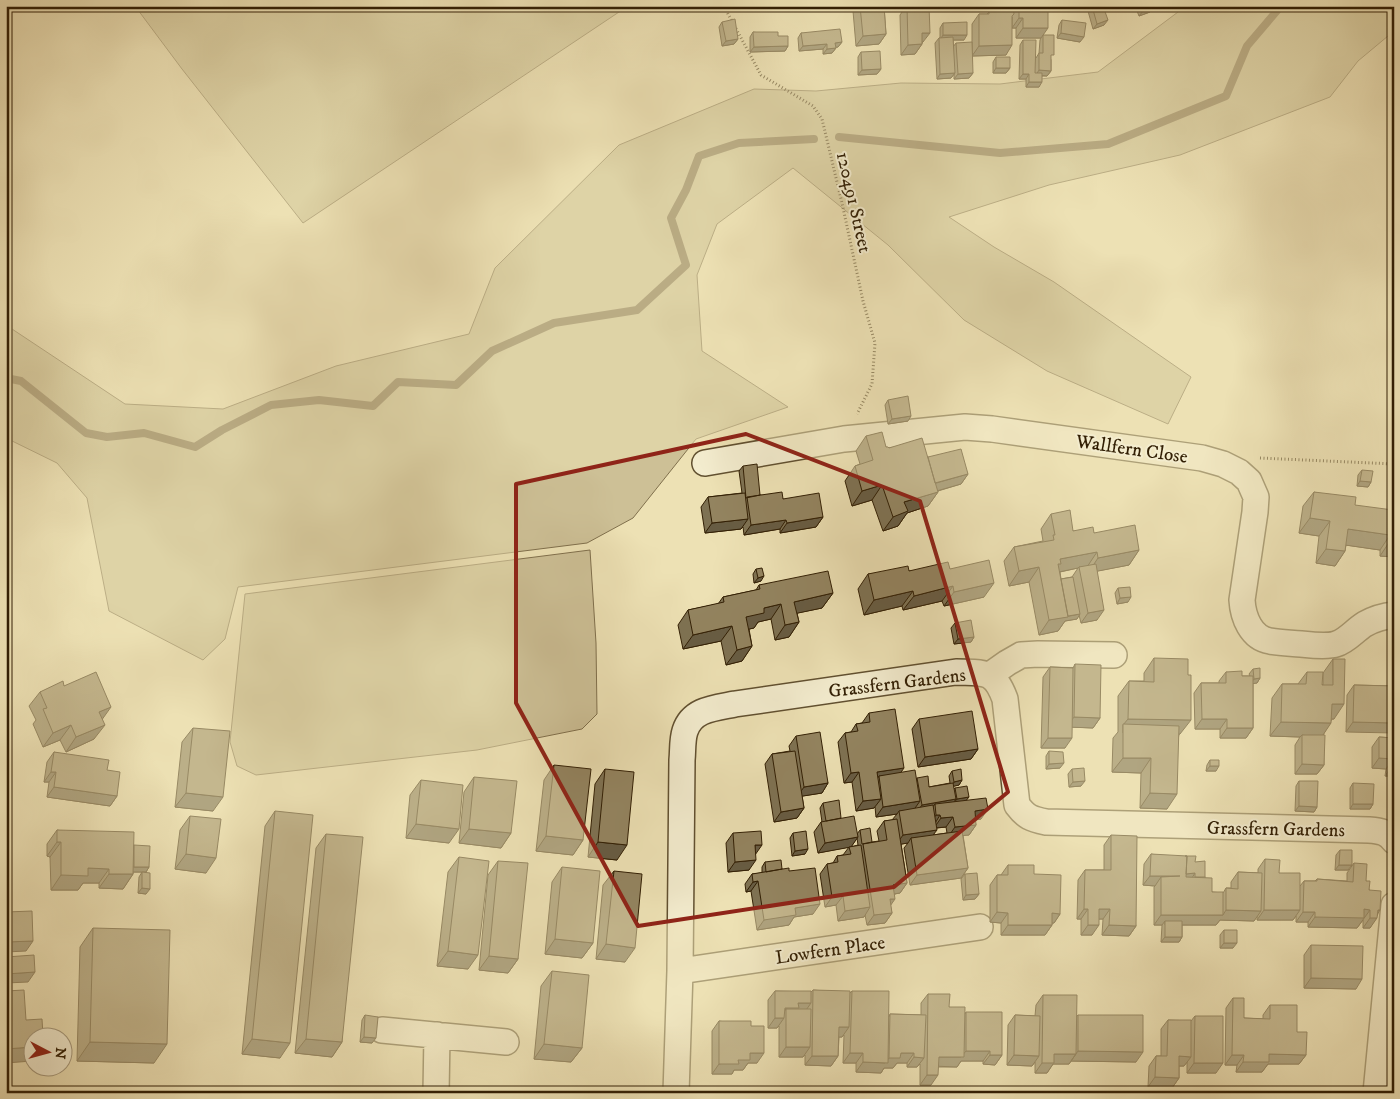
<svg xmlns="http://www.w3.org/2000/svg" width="1400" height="1099" font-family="'IM FELL DW Pica',serif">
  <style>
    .green { fill: #cdc096; stroke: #80704d }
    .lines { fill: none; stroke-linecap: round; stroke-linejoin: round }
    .stream { stroke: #7c6c4a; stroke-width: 8 }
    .minor-casing { stroke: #615030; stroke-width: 28 }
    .path { stroke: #321f04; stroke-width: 3; stroke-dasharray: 1 2.5; stroke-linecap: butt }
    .minor { stroke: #f3ecce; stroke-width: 25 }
    .wall { fill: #7e7253; stroke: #321f04; fill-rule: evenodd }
    .shaded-wall { fill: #675c43; stroke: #321f04 }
    .building { fill: #938460; stroke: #321f04 }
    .marked { fill: none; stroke: #8f2418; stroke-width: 4; stroke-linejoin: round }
    .labels { text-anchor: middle; stroke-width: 4; stroke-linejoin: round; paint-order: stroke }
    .street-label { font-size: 19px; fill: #321f04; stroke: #f3ecce }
  </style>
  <rect width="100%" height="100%" fill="#ede1b4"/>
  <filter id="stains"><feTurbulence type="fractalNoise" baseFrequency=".004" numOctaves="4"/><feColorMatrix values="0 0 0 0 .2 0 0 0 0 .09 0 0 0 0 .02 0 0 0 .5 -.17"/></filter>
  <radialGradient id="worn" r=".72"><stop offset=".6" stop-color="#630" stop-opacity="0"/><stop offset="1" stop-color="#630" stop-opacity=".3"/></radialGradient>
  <path class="green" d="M135,6H628L303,223L182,69Z
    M1184,6H1394V31L1358,61L1330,97L1180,155L1049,185L949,217L994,247L1054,282L1191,377L1168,424L1047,371L964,320L888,245L793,168L717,224L697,275L702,351L788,407L696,439L633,518L587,543L238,587L225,639L203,660L109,611L87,498L57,463L6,438V325L125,404L223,409L336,366L469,334L495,268L619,145L754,89L816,91L901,83L1000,84L1098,72L1178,12Z
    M590,550L596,643L597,714L582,729L477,750L256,775L237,766L230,742L245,594Z"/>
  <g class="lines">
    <path class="stream" d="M839,137L1000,153L1108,144L1226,96L1247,46L1281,6
      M6,378L21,381L86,433L107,437L144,433L195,447L222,430L271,405L319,400L373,406L398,382L456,385L492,351L554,323L637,310L686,265L671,218L686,190L699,156L739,143L814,139"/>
    <g class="minor-casing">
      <path id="minor" d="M705,463L844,439L965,427L992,429L1202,458L1223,464L1239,472L1249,481L1256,497L1255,512L1242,600C1243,617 1251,638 1270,641C1280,643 1291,643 1301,644C1311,645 1327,647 1336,644C1347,641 1355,630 1365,624C1374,619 1383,616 1394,615
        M990,675L1007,663L1021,655L1038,654L1114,655
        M680,971L980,927
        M382,1030L506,1042
        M436,1093L437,1035
        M676,1093L680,971L682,760C683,751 682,740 685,731C692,709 715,708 735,704L956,672C984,673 994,669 1005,699L1017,805C1026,817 1031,819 1046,822L1369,830C1381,831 1387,832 1394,841
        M1376,1093L1394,905"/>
    </g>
    <path class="path" d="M720,6L727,12L761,75L813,106L822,119L842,203L863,301L875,343L872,384L857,414
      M1260,458L1394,464"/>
    <use href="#minor" class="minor"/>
  </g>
  <path class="wall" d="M856,6H884L886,34L879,44L856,46L853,11Z
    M906,6H929L923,42L922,43V44L915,54L901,55L900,15Z
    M990,6H1013V11L1017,6H1048L1043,35L1051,60V71L1047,76H1042L1039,87H1026V79H1019L1020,45L1023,40L1036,58L1039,53L1040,40L1041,38H1016V28H1012V17L1006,55L972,56V24L979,14H987L990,11Z
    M1091,6H1103L1104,25L1093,29L1088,11Z
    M1135,6H1153V7L1150,12L1139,16Z
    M1062,20L1080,42L1057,38L1059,25Z
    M722,22L738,39L734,44L722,46L719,27Z
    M943,23L964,40H953V47L956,43L973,73L969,78L954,79V74L951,78L937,79L935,43L939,38H940V28Z
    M753,32L778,36L788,46L785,51L750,52V37Z
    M801,33L842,42L838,47H835L836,48L832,53L823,54V49L799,51L798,38Z
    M861,52L881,69L877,74L858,75V57Z
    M996,57L1010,68L1006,73H993V62Z
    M888,400L908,421L888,424L885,405Z
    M866,436L886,447L928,457L968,474L961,484L938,491V492L928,506L907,513L898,526L883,531L872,500L852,506L845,481L855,466L860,464L856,451Z
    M743,466L760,495L783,499L823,517L816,527L780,533V529L744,535L743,527L741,529L705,533L701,507L708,497L742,493L739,471Z
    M1362,470L1371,482L1368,487L1357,486L1358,475Z
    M1314,492L1392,518L1394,557L1380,556V550L1346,545L1345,551L1335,566L1316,563L1319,536L1299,533L1303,506Z
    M1051,514L1073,531L1094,533L1139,550L1129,565L1097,571V620L1081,623L1079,615L1077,619L1065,621L1058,631L1039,635L1029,582L1009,586L1004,561L1014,547L1043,541L1041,529ZM1078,568L1072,577L1061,579L1060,572Z
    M756,569L761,581L754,583L753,574Z
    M950,569L984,597L944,606L942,601L903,610L902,606L864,615L858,589L868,574L909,571Z
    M759,585L833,593L822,608L797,613L799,622L789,637L775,640L771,619L758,622L754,628L749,629L752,646L742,661L726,665L721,641L683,649L678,625L688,610L718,604L723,597L756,590Z
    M1118,588L1128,602L1117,604L1115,593Z
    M1394,588V603H1392Z
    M955,623L974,637L971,642L954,644L951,628Z
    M1154,658L1180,734H1179L1167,809L1140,808L1141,773L1112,772L1113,738L1118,732V696L1129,681H1144V673Z
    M1333,659L1334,719H1332L1323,735L1324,765L1317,774H1295V745L1300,737L1270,736L1272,698L1282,684H1298L1307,672L1323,685V673Z
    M1075,664L1100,718L1093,728L1072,727L1065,748H1041L1043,677L1050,667L1073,668Z
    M1253,669L1260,678L1257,683H1253V728L1246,738H1220V729H1195L1194,693L1201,683H1219V681L1226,672L1242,676H1250L1249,674Z
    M1354,685L1394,686L1346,732L1347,695Z
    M64,686L102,719L94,739L66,752L60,740L43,747L33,724L36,720L29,706L40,692Z
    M869,713L900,773L916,779L917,778L929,787L950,783L949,776L952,771L962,780L959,785L953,786L954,789L955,788L969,797L966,800L981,819L975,820L976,825L969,835H963L968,868L961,878L910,885L904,848L908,843L901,844L907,883L900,893L895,894L890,905L892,913L885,923L867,925L865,915L864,917L838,921L836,905L825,907L820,874L827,864L833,863L837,856L843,855L849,847L818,853L814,832L821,822H822L820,808L823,803L857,834L860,830L872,842L879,841L877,831L884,821L892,820L897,814L876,817L875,807L874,808L856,811L852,782L844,783L838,742L845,733L851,732L856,724L862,723ZM946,827L947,833L933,835L937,828ZM857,838L858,845L851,847Z
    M919,719L978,749L971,759L918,767L912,729Z
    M193,728L213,811L175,807L182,742Z
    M796,736L828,783L822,793L802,796L804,808L797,818L774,822L765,764L772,754L790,751L789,746Z
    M1379,737L1394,738V776H1385L1386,769L1372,768V747Z
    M1049,751L1060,768L1046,769V756Z
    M54,752L107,770L117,796L110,806L47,797L49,782H44L47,762Z
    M1210,760L1216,771H1206L1207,765Z
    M554,765L583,840L573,855L536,851L544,780Z
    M605,769L617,860L588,857L595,784Z
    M1072,769L1081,786L1069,787L1068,774Z
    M474,777L511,833L501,848L459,843L464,792Z
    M421,780L449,843L406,838L410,795Z
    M1299,781L1317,807L1314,812L1295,811L1296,786Z
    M1353,783L1373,804L1370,809H1350V788Z
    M275,811L280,1058L242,1054L265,826Z
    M190,816L206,873L175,869L180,830Z
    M57,830L134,845L149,867L146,872H133V874L123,889L99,888V883H83L78,890H51L50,857L47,856V844Z
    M733,833L755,854L749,870L728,872L726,843Z
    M793,833L805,854L792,856L790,838Z
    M326,834L342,1042L332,1057L295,1053L316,848Z
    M1111,835L1136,926L1129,936L1102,935L1103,919H1099L1092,935H1081V919H1077L1078,880L1085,870H1104V845Z
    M1340,850L1348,870H1335L1336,855Z
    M1151,854L1195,862L1205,877L1212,892L1223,893L1226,888H1231V882L1238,872L1258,873V869L1265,859L1279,873L1300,886L1304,881H1315L1317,879L1347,881V873L1354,863L1366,881L1378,914L1370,928H1363V920L1357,928L1308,927V922H1296V916L1293,920H1257V916L1254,921L1220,920L1216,925H1182V937L1179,942H1161L1162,925H1154V887L1155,886L1143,885L1144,864Z
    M459,857L468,969L437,966L448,872Z
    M498,861L518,959L508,973L479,970L488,875Z
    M765,862L782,869L789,871L813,914L794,917L789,925L757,930L751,891L746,892L745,884L752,874L762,873V867Z
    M1008,865L1034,874L1060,914L1054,923H1052V925L1045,935H1001V923L990,922V885L997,875H1001Z
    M562,867L593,943L582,958L545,954L552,882Z
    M614,871L625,962L596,959L603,885Z
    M142,872L146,894L138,893L139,877Z
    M965,874L979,894L975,899L963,900L961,879Z
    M93,928L154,1063L77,1061L80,947Z
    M1224,930L1233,948H1220V935Z
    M1311,945L1356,989L1304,988V955Z
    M552,971L582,1048L571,1062L534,1059L541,986Z
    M813,990L850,993L852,991L889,1017L890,1014L921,1015V1003L928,994L949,1007L965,1014L966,1012L1002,1055L995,1065L983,1064V1061H961L957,1067H938L931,1085H920V1064L917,1067H907V1063H897L893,1068H884L881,1073L856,1072V1063H843L844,1035L842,1037H839L838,1056L831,1066L805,1065V1055L803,1057H779V1026L777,1028H768V1000L775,991L811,992Z
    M1043,995L1076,1017L1078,1015L1136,1062L1071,1061L1069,1064H1053L1047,1073H1035V1062L1032,1066L1007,1065L1008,1025L1015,1015L1035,1016L1036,1005Z
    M1233,998L1244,1018L1263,1019V1015L1270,1005L1297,1032L1306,1055L1299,1064H1268L1262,1072H1236L1237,1065H1225L1226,1008Z
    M365,1015L372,1043L360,1042L362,1020Z
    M1195,1016L1216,1073H1187V1062L1184,1066H1179V1078L1172,1088L1148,1087L1149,1066L1156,1056H1161V1029L1168,1020L1191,1021Z
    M719,1021L751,1026L757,1063H748L743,1070H734L732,1074H712V1031Z
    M1394,1051V1082L1391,1083L1393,1052Z"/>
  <path class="shaded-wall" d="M1153,7L1150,12L1139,16L1143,11Z
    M1019,18H1023L1016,28H1012Z
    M1108,20L1104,25L1093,29L1097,24Z
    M1023,28H1048L1041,38H1016Z
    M922,33H930L923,42L915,43Z
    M1061,33L1084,37L1080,42L1057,38Z
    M886,34L879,44L856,46L863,36Z
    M943,35H967L964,40H940Z
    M738,39L734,44L722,46L726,41Z
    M842,42L838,47L831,48L835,43Z
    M827,44L823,49L799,51L803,46Z
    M922,44L915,54L901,55L908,45Z
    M1012,45L1006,55L972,56L979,46Z
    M788,46L785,51L750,52L754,47Z
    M836,48L832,53L823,54L827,49Z
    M996,68H1010L1006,73H993Z
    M881,69L877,74L858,75L862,70Z
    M1039,70L1051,71L1047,76L1036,75Z
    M955,73L951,78L937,79L940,74Z
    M973,73L969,78L954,79L958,74Z
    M1023,74H1029L1026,79H1019Z
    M1029,82H1042L1039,87H1026Z
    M911,416L908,421L888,424L892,419Z
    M968,474L961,484L926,494L933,484Z
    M1360,481L1371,482L1368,487L1357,486Z
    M882,485L872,500L852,506L862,491Z
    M938,492L928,506L907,513L898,526L883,531L904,502Z
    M823,517L816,527L780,533L787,523Z
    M1310,518L1330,521L1319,536L1299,533Z
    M748,519L741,529L705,533L712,523Z
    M786,520L780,529L744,535L751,525Z
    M1348,529L1390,535L1380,550L1338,544Z
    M1390,541H1394V557L1380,556Z
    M1326,549L1345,551L1335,566L1316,563Z
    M1139,550L1129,565L1088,573L1098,558Z
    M1097,552L1087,567H1079L1078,568L1054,573L1060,559Z
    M1039,567L1029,582L1009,586L1019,571Z
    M764,576L761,581L754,583L758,578Z
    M994,583L984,597L944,606L954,592Z
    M953,586L942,601L903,610L914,596Z
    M913,591L902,606L864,615L874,600Z
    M833,593L822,608L784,616L794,602Z
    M1131,597L1128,602L1117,604L1120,598Z
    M781,604L771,619L758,622L754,628L736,632L746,617L764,608Z
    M1104,610L1097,620L1081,623L1088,613Z
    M1080,614L1077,619L1065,621L1058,631L1039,635L1049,620Z
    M799,622L789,637L775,640L785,625Z
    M732,626L721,641L683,649L693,635Z
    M974,637L971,642L954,644L958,639Z
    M752,646L742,661L726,665L737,650Z
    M1260,678L1257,683L1250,684L1254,679Z
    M1332,704H1344L1334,719H1322Z
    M111,707L101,721L99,712Z
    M1074,717L1100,718L1093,728L1067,727Z
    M1128,719L1191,720L1180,734L1123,733V725Z
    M1202,719H1227L1220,729H1195Z
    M1281,722L1331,723L1321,738L1302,735L1300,737L1270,736Z
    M1353,722L1394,723V733L1346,732Z
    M71,725L60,740L43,747L53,733Z
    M105,725L94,739L66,752L76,737Z
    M1227,728H1253L1246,738H1220Z
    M1048,738H1072L1065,748H1041Z
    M978,749L971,759L918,767L925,757Z
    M1123,758H1151L1141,773L1112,772Z
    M1379,758L1393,759L1386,769L1372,768Z
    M1064,763L1060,768L1046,769L1049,764Z
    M1302,764L1324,765L1317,774H1295Z
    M1210,766H1219L1216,771H1206Z
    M1392,766H1394V776H1385Z
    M904,768L897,778L879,776L876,781L877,772Z
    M51,772H56L49,782H44Z
    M859,772L852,782L844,783L851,773Z
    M962,780L959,785L951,787L954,782Z
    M1085,781L1081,786L1069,787L1073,782Z
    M828,783L822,793L797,797L804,787Z
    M54,787L117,796L110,806L47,797Z
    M186,793L223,797L213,811L175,807Z
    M1150,793L1177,794L1167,809L1140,808Z
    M969,797L965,802L953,804L957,799Z
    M881,799L874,808L856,811L863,801Z
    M956,799L949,809L935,804L929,812L915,814L922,805Z
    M920,801L913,811H899L897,814L876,817L883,807Z
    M1353,804H1373L1370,809H1350Z
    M1299,806L1317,807L1314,812L1295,811Z
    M804,808L797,818L774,822L781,812Z
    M988,809L981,819L968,821L975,811Z
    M936,815H940L934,825H929Z
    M953,817L946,827L934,828L941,818Z
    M416,824L459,829L449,843L406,838Z
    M976,825L969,835L948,837L955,827Z
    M469,829L511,833L501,848L459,843Z
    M937,830L930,839L911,838L908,843L896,845L903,835Z
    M546,836L583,840L573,855L536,851Z
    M858,837L851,847L818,853L825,843Z
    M57,842H61L50,857L47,856Z
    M598,842L627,845L617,860L588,857Z
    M755,845H762L755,855Z
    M808,849L805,854L792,856L795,851Z
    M186,854L216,858L206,873L175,869Z
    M756,860L749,870L728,872L735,862Z
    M1339,865H1352L1348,870H1335Z
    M128,867H149L146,872H125Z
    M88,868L109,869L99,883H83L78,890H51L61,875Z
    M968,868L961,878L910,885L917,875Z
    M1195,873L1192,878L1182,879L1185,874Z
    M109,874H133L123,889L99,888Z
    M1150,876H1180L1161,877L1155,886L1143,885Z
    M758,881L751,891L746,892L753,882Z
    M907,883L900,893L886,895L893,885Z
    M142,888L150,889L146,894L138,893Z
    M979,894L975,899L963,900L966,895Z
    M843,896L836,905L825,907L832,897Z
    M890,899H895L888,909Z
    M820,904L813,914L794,917L789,925L757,930L764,920L795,908Z
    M870,907L864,917L838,921L845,911Z
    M1084,909H1088L1081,919H1077Z
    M1099,909H1110L1103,919H1092Z
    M1364,909L1370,910L1357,928L1308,927L1315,917Z
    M1226,910L1261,911L1254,921L1220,920L1216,925H1165V921L1162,925H1154L1161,915H1223Z
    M1264,910H1300L1293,920H1257Z
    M1378,910H1380L1375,918H1377L1370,928H1363L1370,918Z
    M997,912L1008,913L1001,923L990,922Z
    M1303,912H1315L1308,922H1296Z
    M892,913L885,923L867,925L874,915Z
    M1052,913L1060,914L1054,923H1045Z
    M1008,925H1052L1045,935H1001Z
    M1088,925H1099L1092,935H1081Z
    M1109,925L1136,926L1129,936L1102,935Z
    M1165,937H1182L1179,942H1161Z
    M555,939L593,943L582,958L545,954Z
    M33,941L26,951L6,952V942Z
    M1224,943H1237L1233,948H1220Z
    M606,944L635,948L625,962L596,959Z
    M448,951L478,955L468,969L437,966Z
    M489,956L518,959L508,973L479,970Z
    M35,972L28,982L6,983V974Z
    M1311,978L1362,979L1356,989L1304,988Z
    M798,1003H811L804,1013L786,1009L780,1017L785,1008Z
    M775,1018H784L777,1028H768Z
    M839,1027H849L842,1037H832Z
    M364,1037L376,1038L372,1043L360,1042Z
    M252,1039L290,1043L280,1058L242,1054Z
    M306,1039L342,1042L332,1057L295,1053Z
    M90,1042L167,1044L154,1063L77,1061Z
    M544,1044L582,1048L571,1062L534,1059Z
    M32,1047V1061L6,1063V1049Z
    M786,1047H810L803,1057H779Z
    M966,1051H990L983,1061H961L957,1067L932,1066L939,1057H961Z
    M1078,1051L1143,1052L1136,1062L1071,1061Z
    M750,1053H764L757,1063H748L743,1070H734L732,1074H712L719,1064L738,1060Z
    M850,1053H863L856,1063H843Z
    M901,1053H914L907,1063H897L893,1068H884L881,1073L856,1072L863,1062L885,1063L889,1058Z
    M1054,1054H1076L1069,1064H1053L1047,1073H1035L1042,1063Z
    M1269,1054L1306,1055L1299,1064H1268L1262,1072H1236L1243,1062Z
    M990,1055H1002L995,1065L983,1064Z
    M1014,1055L1039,1056L1032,1066L1007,1065Z
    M1232,1055H1244L1237,1065H1225Z
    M812,1056H838L831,1066L805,1065Z
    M1179,1056L1191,1057L1184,1066H1173Z
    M914,1057L924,1058L917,1067H907Z
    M1194,1063H1223L1216,1073H1187Z
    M927,1075H938L931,1085H920Z
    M1155,1077L1179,1078L1172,1088L1148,1087Z"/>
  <path class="building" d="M860,6H884L886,34L863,36Z
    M907,6H929L930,33H922V44L908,45Z
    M997,6H1013L1014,14L1012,16V45L979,46V14H989V11H997Z
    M1019,6H1048V28H1023V18H1019Z
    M1092,6H1103L1108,20L1097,24Z
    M1141,6H1153V7L1143,11Z
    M735,19L738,39L726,41L722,22Z
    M1062,20L1086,23L1084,37L1061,33Z
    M967,22V35H943V23Z
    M840,29L842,42L835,43L836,48L827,49V44L803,46L801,33Z
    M753,32H778V36H788V46L754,47Z
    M1043,35H1054V55H1051V71L1039,70V53H1043Z
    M953,37L955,73L940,74L939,38Z
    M1023,40H1036L1035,73H1042V82H1029V74H1023Z
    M972,42L973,73L958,74L956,43Z
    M880,51L881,69L862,70L861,52Z
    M996,57H1010V68H996Z
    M908,396L911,416L892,419L888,400Z
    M882,432L886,447H888L889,448L922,438L938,492L904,502L908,511L893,517L882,485L862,491L855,466L873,460L866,436Z
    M961,449L968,474L935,483L928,457Z
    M757,464L760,495L746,498L743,466Z
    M1362,470L1373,471L1371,482L1360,481Z
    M782,492L783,499L819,493L823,517L787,523L786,520L751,525L747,497Z
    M1314,492L1356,497L1355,505L1393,510L1392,518H1394V541H1390V535L1348,529L1345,551L1326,549L1330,521L1310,518Z
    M745,493L748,519L712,523L708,497Z
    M1070,510L1073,531L1093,527L1094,533L1135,525L1139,550L1098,558L1097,552L1060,559L1061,564H1058L1068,617L1049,620L1039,567L1019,571L1014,547L1054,540L1053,535H1055L1051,514Z
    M989,560L994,583L954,592L953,586L914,596L913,591L874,600L868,574L908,566L909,571L948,562L950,569Z
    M1096,564L1104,610L1088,613L1079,567Z
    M762,568L764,576L758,578L756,569Z
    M828,571L833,593L794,602L799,622L785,625L781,604L764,608V613L746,617L752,646L737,650L732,626L693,635L688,610L724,602L723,597L760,589L759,585Z
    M1073,577L1080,614L1068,616L1061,579Z
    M1130,587L1131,597L1120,598L1118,588Z
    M971,620L974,637L958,639L955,623Z
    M1154,658L1188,659V675H1191V720L1128,719L1129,681L1154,682Z
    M1333,659H1345L1344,704H1332L1331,723L1281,722L1282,684H1306L1307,672H1323L1322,685H1333Z
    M1075,664L1101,665L1100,718L1074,717Z
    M1050,667L1073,668L1072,738H1048Z
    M1260,668V678L1254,679L1253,669Z
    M1242,671V676H1253V728H1227V719H1202L1201,683H1226V672Z
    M96,672L111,707L99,712L105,725L76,737L71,725L53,733L43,709L47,708L40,692L63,681L64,686Z
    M1354,685L1394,686V723L1353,722Z
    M895,709L904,768L877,772L881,799L863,801L859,772L851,773L845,733L858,731L856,724L870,722L869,713Z
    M972,711L978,749L925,757L919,719Z
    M1123,724L1179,726L1177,794L1150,793L1151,758H1123Z
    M193,728L230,731L223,797L186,793Z
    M820,732L828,783L804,787L796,736Z
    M1302,735H1325L1324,765L1302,764Z
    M1379,737L1394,738V766H1392L1393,759L1379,758Z
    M795,751L804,808L781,812L772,754Z
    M1049,751L1063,752L1064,763L1049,764Z
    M54,752L109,760L107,770L120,772L117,796L54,787L56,772H51Z
    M1210,760H1219V766H1210Z
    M554,765L591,769L583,840L546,836Z
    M1084,768L1085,781L1073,782L1072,769Z
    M605,769L634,772L627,845L598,842Z
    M961,769L962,780L954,782L952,771Z
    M915,770L920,801L883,807L879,776Z
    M928,776L929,787L953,783L956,799L922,805L917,778Z
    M474,777L517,781L511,833L469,829Z
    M421,780L463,785L459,829L416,824Z
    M1299,781H1318L1317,807L1299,806Z
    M1353,783L1374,784L1373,804H1353Z
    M967,786L969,797L957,799L955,788Z
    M986,798L988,809L975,811L976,825L955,827L953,817L941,818L940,815H936L935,804Z
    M839,800L841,818L826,821L823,803Z
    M933,805L937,830L903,835L899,811Z
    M275,811L313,815L290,1043L252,1039Z
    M190,816L221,819L216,858L186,854Z
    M854,816L858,837L825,843L821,822Z
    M897,819L907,883L893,885L895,899H890L892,913L874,915L863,844L887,840L884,821Z
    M870,828L872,842L862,844L860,830Z
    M57,830L134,832L133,874H109V869L88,868V876L61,875V842H57Z
    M761,831L762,845H755L756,860L735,862L733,833Z
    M806,831L808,849L795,851L793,833Z
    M962,831L968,868L917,875L911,838Z
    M326,834L363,837L342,1042L306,1039Z
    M1111,835L1137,836L1136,926L1109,925L1110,909H1099V925H1088V909H1084L1085,870H1111Z
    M134,845L150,846L149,867H134Z
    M861,845L870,907L845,911L843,896L832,897L827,864L838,862L837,856L851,854L849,847Z
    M1340,850H1352V865H1339Z
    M1151,854L1187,856L1186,877L1212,878V892H1223V915H1161V877L1180,876H1150Z
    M1185,856H1196L1195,862L1205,861V877H1195V873L1186,874L1187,856Z
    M459,857L489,861L478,955L448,951Z
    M1265,859L1280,860L1279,873H1300V910H1264Z
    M781,860L782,869L766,872L765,862Z
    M498,861L528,863L518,959L489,956Z
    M1354,863L1367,864L1366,881H1370L1369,890L1381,891L1380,910H1378L1377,918H1370V910L1364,909V918L1315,917V912H1303L1304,881H1317V879L1353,882Z
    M1008,865H1034V874L1061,875L1060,914L1052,913V925H1008V913L997,912V875H1008Z
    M562,867L600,871L593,943L555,939Z
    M789,868V871L815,868L820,904L795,908L796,915L764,920L758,881L753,882L752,874Z
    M614,871L642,874L635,948L606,944Z
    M142,872L150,873V889L142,888Z
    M1238,872L1262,873L1261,911L1226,910V888L1238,889Z
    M977,873L979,894L966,895L965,874Z
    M32,911L33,941L6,942V912Z
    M1165,921H1182V937H1165Z
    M93,928L170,930L167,1044L90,1042Z
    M1224,930H1237V943H1224Z
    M1311,945L1363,946L1362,979L1311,978Z
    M34,955L35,972L6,974V957Z
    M552,971L589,975L582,1048L544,1044Z
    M24,990L26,1020L42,1019L43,1036H32V1047L6,1049V991Z
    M813,990L850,991L849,1027H839L838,1056H812Z
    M775,991H811V1003H798L799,1008H785L784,1018H775Z
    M852,991H889L888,1063L863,1062V1053H850Z
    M928,994H950L949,1007H965L964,1057H939L938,1075H927Z
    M1043,995H1077L1076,1054H1054V1063H1042Z
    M1233,998H1244V1018L1270,1019V1005H1297V1032H1307L1306,1055L1269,1054V1062H1243L1244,1055H1232Z
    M786,1009H811L810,1047H786Z
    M966,1012H1002V1055H990V1051H966Z
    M890,1014L926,1015L924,1058L914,1057V1053H901L900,1058H889Z
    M365,1015L378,1017L376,1038L364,1037Z
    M1015,1015L1040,1016L1039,1056L1014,1055Z
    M1078,1015H1143V1052L1078,1051Z
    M1195,1016H1223V1063H1194Z
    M1168,1020H1191V1057L1179,1056V1078L1155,1077L1156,1056H1167Z
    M719,1021H751V1026H764V1053H750V1060H738L739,1064H719Z"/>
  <path d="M0 0H1400V1099H0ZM746,434L920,501L1008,792L894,887L638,926L516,703V484Z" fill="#ede1b4" fill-opacity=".55" fill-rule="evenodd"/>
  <path class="marked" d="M746,434L920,501L1008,792L894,887L638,926L516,703V484Z"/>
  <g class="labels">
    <g class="street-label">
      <text transform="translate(855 202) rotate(77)" y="7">120491 Street</text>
      <text transform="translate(1132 448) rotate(8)" y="7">Wallfern Close</text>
      <text transform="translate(897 682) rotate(-7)" y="7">Grassfern Gardens</text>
      <text transform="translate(1276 828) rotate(1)" y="7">Grassfern Gardens</text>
      <text transform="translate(830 949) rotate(-8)" y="7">Lowfern Place</text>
    </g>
  </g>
  <rect width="1400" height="1099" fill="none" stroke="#ede1b4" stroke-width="25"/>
  <rect x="8" y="8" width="1385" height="1084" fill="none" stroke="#321f04" stroke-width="2.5"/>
  <rect x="12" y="12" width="1375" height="1074" fill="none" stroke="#321f04"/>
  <g transform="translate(48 1052) rotate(96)"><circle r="24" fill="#f3ecce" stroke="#a69a7d"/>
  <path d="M0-4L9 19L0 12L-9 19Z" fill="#8f2418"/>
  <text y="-8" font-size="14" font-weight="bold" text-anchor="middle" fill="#321f04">N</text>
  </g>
  <rect width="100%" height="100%" filter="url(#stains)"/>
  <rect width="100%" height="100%" fill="url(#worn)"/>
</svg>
